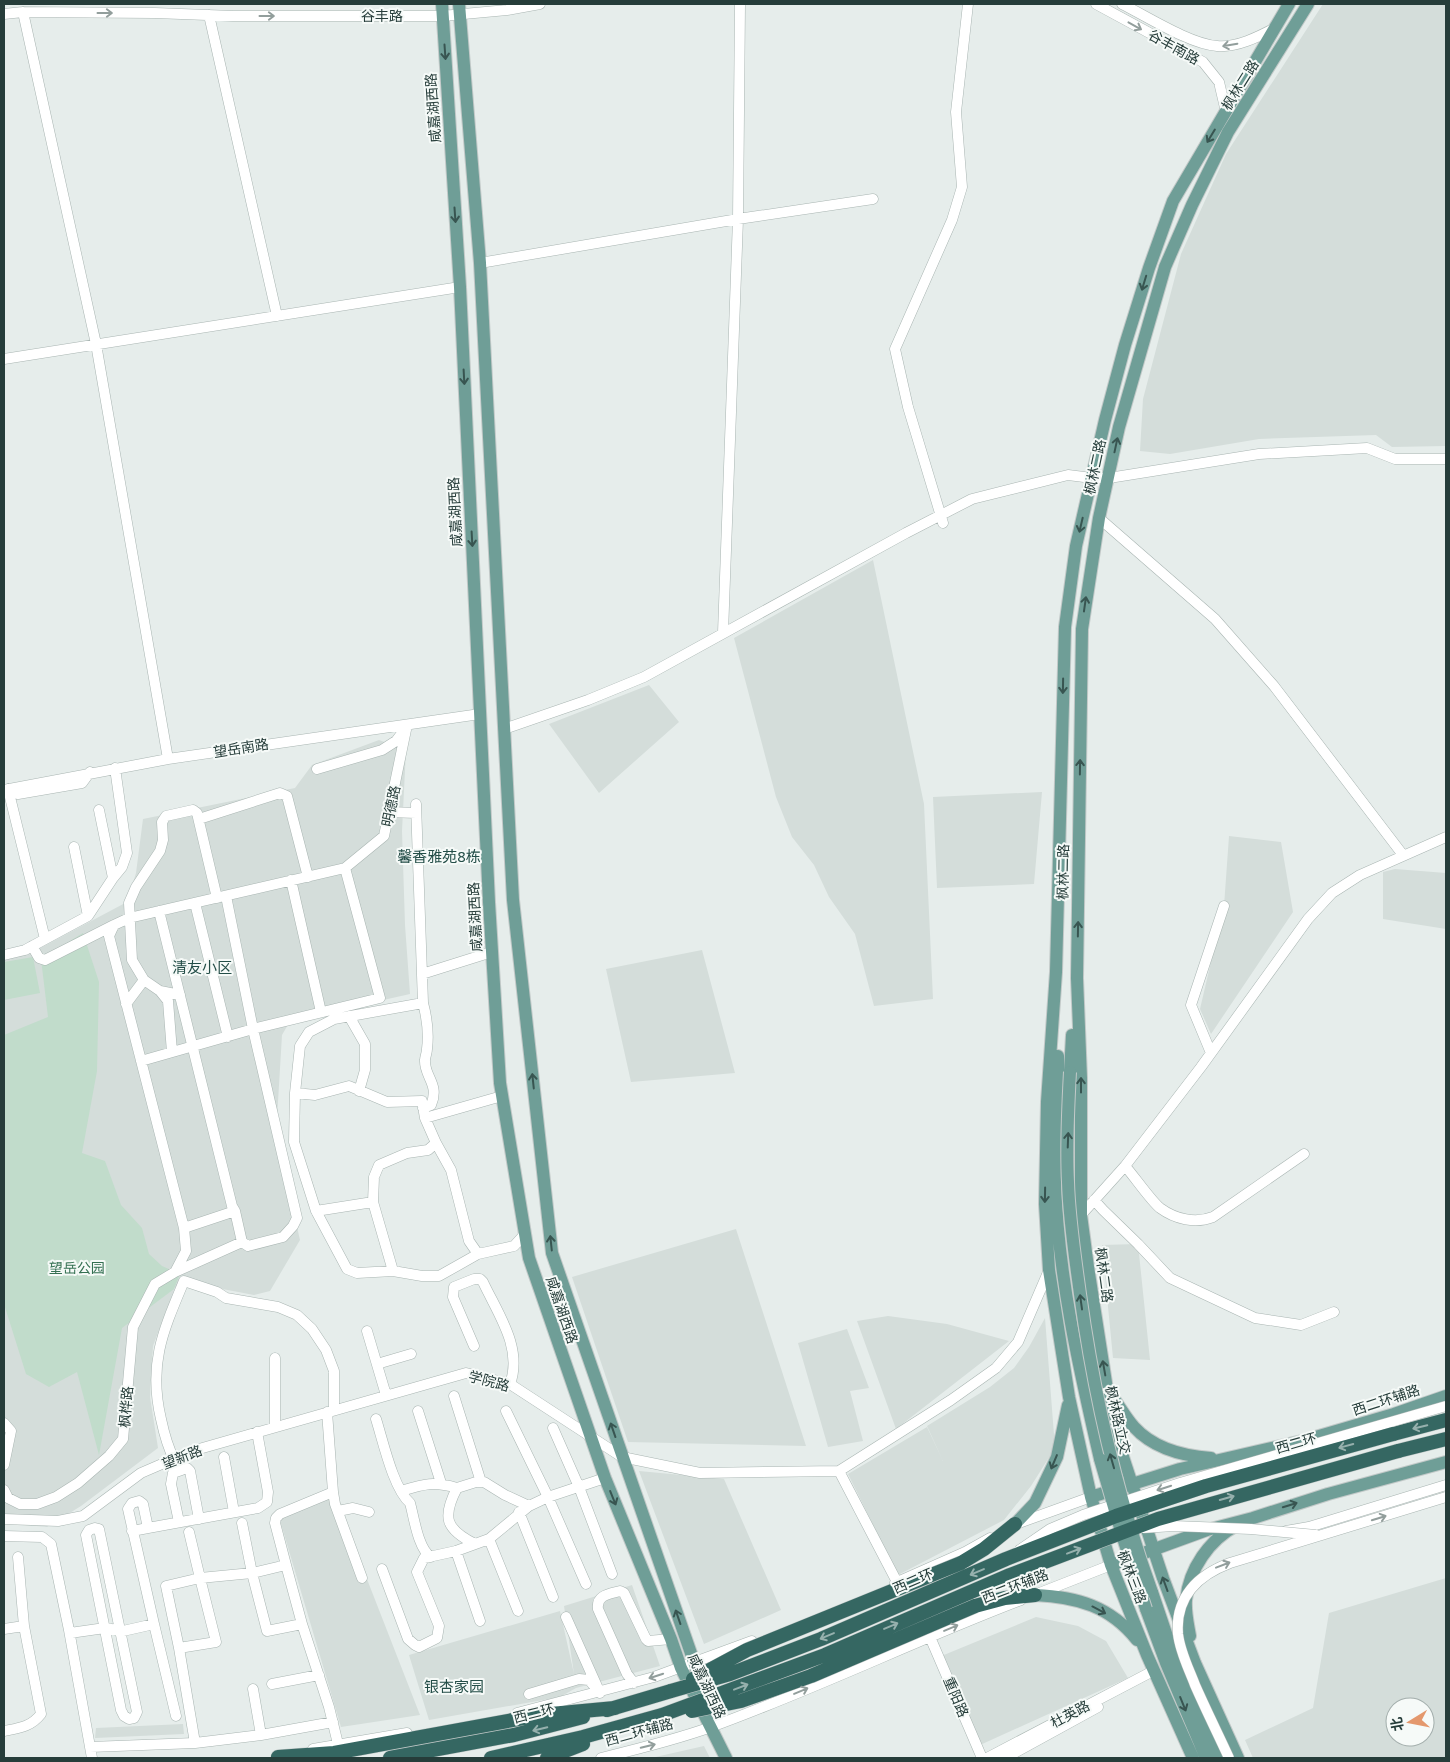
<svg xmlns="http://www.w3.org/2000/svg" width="1450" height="1762" font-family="'Noto Sans','Noto Sans SC',sans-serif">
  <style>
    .built { fill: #d4ddda; fill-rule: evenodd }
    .green { fill: #c1dccb }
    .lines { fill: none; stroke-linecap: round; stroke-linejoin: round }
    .minor-casing { stroke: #a9b5b2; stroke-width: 11 }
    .major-casing { stroke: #c2c9c8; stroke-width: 14 }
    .highway-casing { stroke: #c2c9c8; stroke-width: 15 }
    .minor { stroke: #fff; stroke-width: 10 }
    .major { stroke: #6f9e97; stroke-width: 12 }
    .highway { stroke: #356762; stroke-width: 14 }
    .minor-bridge-casing { stroke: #a9b5b2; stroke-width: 11; stroke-linecap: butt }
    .major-bridge-casing { stroke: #c2c9c8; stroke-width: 14; stroke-linecap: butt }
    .highway-bridge-casing { stroke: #c2c9c8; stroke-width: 15; stroke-linecap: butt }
    .minor-bridge { stroke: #fff; stroke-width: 10 }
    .major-bridge { stroke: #6f9e97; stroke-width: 12 }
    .highway-bridge { stroke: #356762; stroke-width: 14 }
    .oneway { stroke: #929e9c }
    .oneway2 { stroke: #385551 }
    .oneway3 { stroke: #96b0ad }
    .labels { text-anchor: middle; stroke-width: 4; stroke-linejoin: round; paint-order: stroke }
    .street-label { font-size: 14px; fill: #263d3a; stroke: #f6faf8 }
    .park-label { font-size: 14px; fill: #347052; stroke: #f6faf8 }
    .neighbourhood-label { font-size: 15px; fill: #244e48; stroke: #f6faf8 }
  </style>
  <rect width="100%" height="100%" fill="#e6edeb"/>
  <path class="built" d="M1323,4H1446V446L1392,447L1376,435L1259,439L1170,454L1140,451L1143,399L1181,254L1226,154Z
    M873,560L924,804L933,999L874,1006L855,934L829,897L814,865L792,837L776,797L734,638Z
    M649,685L679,722L599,793L549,724Z
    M379,740L406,750L402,831L405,925L410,994L290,1021L282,1035L276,1135L300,1240L270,1291L254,1295L191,1283L175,1287L153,1346L150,1397L158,1448L81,1506L47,1527L4,1523V959L31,953L127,902L136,873L143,819L295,788L312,765Z
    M1042,792L1034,884L937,888L933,797Z
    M1229,836L1281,842L1293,912L1211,1034L1200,1009L1224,906Z
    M1395,869L1446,873V929L1383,919V872Z
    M702,950L735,1073L631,1082L606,969Z
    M736,1229L806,1446L628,1442L572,1277Z
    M1138,1244L1150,1360L1113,1358L1102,1245Z
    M888,1316L947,1324L1009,1341L896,1429L857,1321Z
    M1045,1318L1055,1448L1031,1486L1004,1520L898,1575L848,1474L927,1427L943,1461L927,1426L990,1387L1014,1368L1029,1347Z
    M847,1329L869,1388L850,1391L863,1441L828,1447L798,1343Z
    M639,1471L724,1479L781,1610L704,1644Z
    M333,1492L420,1715L341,1727L279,1517Z
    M1446,1578V1758H1253L1245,1740L1313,1708L1329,1613ZM1395,1707H1425V1737H1395Z
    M632,1585L660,1666L576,1688L560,1697L429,1720L409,1655L560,1611L574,1674L564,1606Z
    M1036,1617L1078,1626L1106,1641L1128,1678L980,1745L939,1657Z
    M183,1724L184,1734L95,1738L96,1728Z
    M704,1746L710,1758H651Z"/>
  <path class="green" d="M83,933L99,982L97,1071L82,1153L105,1161L121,1205L142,1228L149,1254L162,1266L180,1274L174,1289L122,1328L99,1455L77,1372L49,1387L26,1374L4,1304V1035L48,1017L41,959Z
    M33,957L40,993L4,1000V962Z"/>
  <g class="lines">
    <g class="minor-casing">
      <path id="minor" d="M1096,4L1203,62L1219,82L1226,112
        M1122,4C1148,17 1190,44 1217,46C1236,48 1258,37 1275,28
        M23,12L96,344L168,759
        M4,14L23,12L155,13L233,16H442L507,10L540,4
        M209,15L277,316
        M480,263L738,219L873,199
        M4,359L460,287
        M1099,518L1215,619L1274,686L1403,855
        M943,523L908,407L895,349L952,220L962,187L956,112L968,4
        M723,633L738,219L740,4
        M504,729L588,700L644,677L906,533L972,499L1068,475L1092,478H1109L1259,454L1367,448L1395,459H1446
        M317,769L382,750L396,741L405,729
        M8,789L45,939
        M8,789L18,794L82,783L90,772
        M4,790L168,759L480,714
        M416,804L423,1003L334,1019L309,1032L300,1046L295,1093L294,1142L316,1211L347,1269L357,1273L393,1271L422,1276H439L478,1254L514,1246L525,1234
        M389,812L416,813
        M199,819L280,793L287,796L308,877
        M74,847L88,916
        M113,878L122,867L127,853L115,768
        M291,880L321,1012
        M226,896L253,1029L297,1218L293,1226L283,1237L248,1246L242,1242L235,1211
        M195,903L228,1037
        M159,911L232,1206L235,1211L184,1228L109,936L114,925L129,918L345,868L384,836L407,725
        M32,946L39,958L45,960L114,925
        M4,955L25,950L88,916L113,878L99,810
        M422,974L492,952
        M160,991L168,1001L172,1052
        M180,995L160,991L144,980L132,960L129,903L136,887L160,851L163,840L162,822L166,816L193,810L197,813L217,898
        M423,1003C427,1018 429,1033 427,1049C427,1053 425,1057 425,1060C424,1077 440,1084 431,1105L423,1108
        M126,1004L144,980
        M349,1016L365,1044V1070L359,1091
        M1211,1053L1191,1005L1224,906
        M141,1061L253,1029L380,998L345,868
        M295,1093L315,1095L349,1086L387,1102L422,1101L425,1118L436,1143
        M425,1118L502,1096
        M1125,1166C1134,1176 1151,1201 1160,1208C1175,1219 1195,1224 1213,1217L1304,1154
        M1094,1200L1103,1210L1138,1244L1170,1278L1255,1318L1301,1325L1334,1312
        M373,1202L374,1177L379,1165L407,1153L428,1150L436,1143L451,1170L469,1241L478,1254
        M316,1211L373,1202L393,1271
        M1081,1215L1125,1166L1201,1067L1308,919L1332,893L1360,875L1446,837
        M175,1272L186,1251L184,1228
        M367,1331L386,1395
        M474,1346L453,1297L454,1287L474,1279H480L483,1282C498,1314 523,1348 510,1384
        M275,1358V1427
        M377,1364L411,1354
        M454,1396L481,1482
        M418,1411L441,1483
        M506,1411L548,1497L586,1584
        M327,1412L333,1492
        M376,1419C383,1441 393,1488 410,1503C414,1517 418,1549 431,1557
        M4,1423L11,1431L4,1465
        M553,1428L579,1487L612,1574
        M224,1457L234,1512
        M174,1459C167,1446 164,1433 161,1419C148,1364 163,1331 184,1281L217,1292L226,1298L278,1307L297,1315L312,1329L326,1350L334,1371V1410
        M839,1471L951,1400L996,1368L1018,1342L1049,1270
        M4,1490L8,1498L20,1504H37L56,1497L78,1483L109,1456L123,1439L133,1327L155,1284L175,1272L242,1242
        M401,1491C424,1484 433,1481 457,1488
        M338,1511L353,1508L369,1512
        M519,1512L553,1597
        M4,1519L58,1521L83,1516L141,1473L192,1451L466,1373L510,1384L622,1457L700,1473L839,1471L897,1582
        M179,1522L171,1484L173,1473L187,1468L190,1471L199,1519
        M1016,1524L1091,1497
        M95,1528L99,1529L137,1712L134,1718L129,1719L124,1716L121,1710L86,1535L89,1530Z
        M148,1528L258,1508L267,1502L268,1492L257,1432
        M132,1531L148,1528L143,1504L139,1501L132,1503L128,1509L154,1624
        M1286,1531L1309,1527L1446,1485
        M189,1532L200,1578L252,1573L242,1523
        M4,1536L42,1537L51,1544L69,1630L92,1758
        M489,1539L518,1611
        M475,1544C445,1529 442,1517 457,1488L476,1482H484L505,1495L529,1506
        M456,1551L480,1621
        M18,1557L24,1626
        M286,1565L275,1523L276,1518L280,1514L333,1492L335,1504L362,1578
        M286,1565L302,1624L267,1631L252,1573Z
        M382,1569L408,1639L415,1645L419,1647L437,1638L439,1626L417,1572L424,1558L456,1551L489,1539L529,1506L548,1497L605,1478
        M895,1583L965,1552L990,1538
        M1037,1594L1111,1565
        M566,1617L600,1693
        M302,1624L329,1707L338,1744
        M4,1629L24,1626L41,1714C31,1727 19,1728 4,1731
        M70,1633L105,1628L123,1631L154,1624L176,1716
        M930,1637L982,1758
        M179,1648L216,1642L200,1578L166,1586L179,1648L195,1743
        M634,1683L627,1674L598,1609C596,1595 609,1594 620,1591L624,1593L646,1639L648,1641L671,1639
        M272,1684L319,1675
        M253,1689L261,1735
        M529,1694L579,1679L589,1680L595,1687
        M517,1713L654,1677L752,1641
        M90,1747L195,1743L261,1735L333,1722
        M313,1749L407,1733
        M601,1758C638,1749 675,1740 711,1727C816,1689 916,1640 1021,1600
        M987,1758L1153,1671
        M1005,1758L1098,1707"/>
    </g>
    <g class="major-casing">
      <path id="major" d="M442,4L460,287L489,902L500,1083L529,1258L605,1478L671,1639L681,1668L726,1758
        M459,4L480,263L513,900L552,1253L710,1708
        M1058,1056C1059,1098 1054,1140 1055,1182C1058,1276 1079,1368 1100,1459
        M1070,1072L1072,1035
        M1111,1395C1119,1405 1125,1417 1134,1427C1154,1449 1183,1456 1211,1458
        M1091,1497L1180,1469L1302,1441L1394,1414L1446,1396
        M1015,1524L1035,1503L1057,1457L1068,1405
        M1111,1565L1207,1530L1253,1518L1328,1494L1446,1462
        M1152,1592L1176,1663L1219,1758
        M1035,1595C1077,1597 1110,1606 1137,1640
        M1146,1609L1166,1663L1206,1758
        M1190,1636C1188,1624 1185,1612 1186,1600C1189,1569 1209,1540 1237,1525
        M1193,1758L1147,1655L1111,1565L1091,1497L1069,1397L1049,1270L1045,1204L1047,1102L1056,972L1065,627L1076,546L1105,420L1125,345L1149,268L1173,201L1289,4
        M1238,1758L1195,1663L1163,1578L1123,1457L1107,1389L1088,1267L1081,1215V1078L1077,978L1082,629L1099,518L1119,427L1165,267L1192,205L1228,132L1308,4"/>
    </g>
    <g class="highway-casing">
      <path id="highway" d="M1393,1434L1446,1420
        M1398,1451L1446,1439
        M961,1563L984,1549L1015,1524
        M975,1606L1005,1598L1035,1595
        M607,1710L671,1691
        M278,1757L334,1753L540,1715L615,1708
        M390,1758L514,1735L583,1717
        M491,1758L583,1737L662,1715
        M547,1758L583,1744"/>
    </g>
    <use href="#minor" class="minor"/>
    <use href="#major" class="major"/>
    <use href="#highway" class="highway"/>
    <g class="minor-bridge-casing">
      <path id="minor-bridge" d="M1143,1528L1173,1526L1251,1529L1316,1535
        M1018,1551L1050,1529L1083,1515L1180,1483L1446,1406
        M1229,1758C1218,1734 1206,1710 1195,1685C1189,1669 1180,1652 1178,1634C1175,1597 1198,1575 1230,1563L1446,1497"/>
    </g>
    <g class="major-bridge-casing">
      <path id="major-bridge" d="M1070,1072C1068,1108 1066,1145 1068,1182C1069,1219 1075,1257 1080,1294C1094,1395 1117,1496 1152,1592
        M1100,1459L1123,1538L1146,1609"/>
    </g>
    <g class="highway-bridge-casing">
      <path id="highway-bridge" d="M693,1679L747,1650L961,1563
        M671,1691L730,1674L821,1639L1006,1559L1116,1516L1206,1486L1393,1434
        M692,1711L741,1701L811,1676L975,1606
        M662,1715L825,1655L1010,1575L1158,1519L1398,1451"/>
    </g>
    <use href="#minor-bridge" class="minor-bridge"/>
    <use href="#major-bridge" class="major-bridge"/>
    <use href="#highway-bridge" class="highway-bridge"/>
  </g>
  <defs><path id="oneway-shaft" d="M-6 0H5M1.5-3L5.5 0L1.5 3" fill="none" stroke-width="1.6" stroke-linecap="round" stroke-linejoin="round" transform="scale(1.25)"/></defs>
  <g class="oneway">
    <use href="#oneway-shaft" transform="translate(105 13)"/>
    <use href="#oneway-shaft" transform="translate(267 16)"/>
    <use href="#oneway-shaft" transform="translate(1135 26) rotate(29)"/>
    <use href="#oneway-shaft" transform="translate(1230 45) rotate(170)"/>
    <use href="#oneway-shaft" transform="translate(1164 1488) rotate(162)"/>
    <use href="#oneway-shaft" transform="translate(1379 1518) rotate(-17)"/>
    <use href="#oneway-shaft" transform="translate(1223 1565) rotate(-21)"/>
    <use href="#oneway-shaft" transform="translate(951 1628) rotate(-23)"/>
    <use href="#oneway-shaft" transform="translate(656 1676) rotate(162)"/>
    <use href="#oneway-shaft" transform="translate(801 1691) rotate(-23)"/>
    <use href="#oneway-shaft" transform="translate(648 1746) rotate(-14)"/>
  </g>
  <g class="oneway2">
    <use href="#oneway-shaft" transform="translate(445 52) rotate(86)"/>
    <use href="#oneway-shaft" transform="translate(1211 136) rotate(121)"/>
    <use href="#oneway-shaft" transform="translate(455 215) rotate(86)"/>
    <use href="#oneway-shaft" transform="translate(1144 283) rotate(107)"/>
    <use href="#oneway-shaft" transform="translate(464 377) rotate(87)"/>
    <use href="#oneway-shaft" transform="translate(1116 445) rotate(-78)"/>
    <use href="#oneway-shaft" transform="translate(1081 525) rotate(103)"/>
    <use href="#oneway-shaft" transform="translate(472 539) rotate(87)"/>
    <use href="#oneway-shaft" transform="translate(1085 604) rotate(-82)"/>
    <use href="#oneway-shaft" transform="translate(1063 686) rotate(91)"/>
    <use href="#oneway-shaft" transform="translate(1080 767) rotate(-89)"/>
    <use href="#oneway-shaft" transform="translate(1078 929) rotate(-89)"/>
    <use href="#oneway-shaft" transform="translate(533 1081) rotate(-96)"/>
    <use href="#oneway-shaft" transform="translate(1081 1085) rotate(-90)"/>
    <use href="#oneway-shaft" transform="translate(1068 1140) rotate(-88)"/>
    <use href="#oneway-shaft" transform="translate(1045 1195) rotate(91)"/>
    <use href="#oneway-shaft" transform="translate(551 1243) rotate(-96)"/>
    <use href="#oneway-shaft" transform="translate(1081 1302) rotate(-98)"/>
    <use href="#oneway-shaft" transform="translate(1104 1368) rotate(-100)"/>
    <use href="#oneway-shaft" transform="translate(613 1430) rotate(-109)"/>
    <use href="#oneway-shaft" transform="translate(1112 1461) rotate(-106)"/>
    <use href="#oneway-shaft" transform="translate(1054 1462) rotate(113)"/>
    <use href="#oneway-shaft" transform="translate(613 1498) rotate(68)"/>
    <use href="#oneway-shaft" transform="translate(1290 1505) rotate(-17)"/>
    <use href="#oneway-shaft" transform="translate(1165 1584) rotate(-110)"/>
    <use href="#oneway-shaft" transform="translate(1099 1610) rotate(28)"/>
    <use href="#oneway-shaft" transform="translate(678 1617) rotate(-109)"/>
    <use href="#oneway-shaft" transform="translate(1183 1704) rotate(68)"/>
  </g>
  <g class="oneway3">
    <use href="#oneway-shaft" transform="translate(1420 1427) rotate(166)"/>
    <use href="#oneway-shaft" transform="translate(1346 1446) rotate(165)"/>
    <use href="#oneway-shaft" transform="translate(1227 1498) rotate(-16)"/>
    <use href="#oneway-shaft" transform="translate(1074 1551) rotate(-21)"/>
    <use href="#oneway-shaft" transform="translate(977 1572) rotate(157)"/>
    <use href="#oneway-shaft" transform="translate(891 1626) rotate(-23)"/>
    <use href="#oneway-shaft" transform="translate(827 1636) rotate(157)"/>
    <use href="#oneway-shaft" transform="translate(741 1687) rotate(-21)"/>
    <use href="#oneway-shaft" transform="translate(540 1729) rotate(166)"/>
  </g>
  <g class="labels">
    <g class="street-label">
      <text x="382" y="21">谷丰路</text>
      <text transform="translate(1174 47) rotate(29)" y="5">谷丰南路</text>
      <text transform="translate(1240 85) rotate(-58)" y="5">枫林二路</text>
      <text transform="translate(433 108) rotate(-94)" y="5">咸嘉湖西路</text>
      <text transform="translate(1095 467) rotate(-78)" y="5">枫林二路</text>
      <text transform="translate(455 512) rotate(-93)" y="5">咸嘉湖西路</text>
      <text transform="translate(241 748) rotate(-9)" y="5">望岳南路</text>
      <text transform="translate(391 806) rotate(-78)" y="5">明德路</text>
      <text transform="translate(1063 872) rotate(-89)" y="5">枫林二路</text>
      <text transform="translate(475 917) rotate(-93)" y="5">咸嘉湖西路</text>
      <text transform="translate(1104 1275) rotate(82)" y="5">枫林二路</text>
      <text transform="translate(562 1310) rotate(71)" y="5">咸嘉湖西路</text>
      <text transform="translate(489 1381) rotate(15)" y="5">学院路</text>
      <text transform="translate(1386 1400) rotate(-18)" y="5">西二环辅路</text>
      <text transform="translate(126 1407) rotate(-85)" y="5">枫桦路</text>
      <text transform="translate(1118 1420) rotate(77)" y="5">枫林路立交</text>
      <text transform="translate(1296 1443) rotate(-16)" y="5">西二环</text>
      <text transform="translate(182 1457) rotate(-21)" y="5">望新路</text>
      <text transform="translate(1132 1577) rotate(69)" y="5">枫林三路</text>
      <text transform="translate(913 1581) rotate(-23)" y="5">西二环</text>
      <text transform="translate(1015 1586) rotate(-21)" y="5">西二环辅路</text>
      <text transform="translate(707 1686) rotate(65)" y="5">咸嘉湖西路</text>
      <text transform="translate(956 1697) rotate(67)" y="5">重阳路</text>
      <text transform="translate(534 1713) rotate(-14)" y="5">西二环</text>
      <text transform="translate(1070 1714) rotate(-28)" y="5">杜英路</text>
      <text transform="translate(639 1732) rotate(-15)" y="5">西二环辅路</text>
    </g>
    <g class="park-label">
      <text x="77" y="1273">望岳公园</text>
    </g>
    <g class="neighbourhood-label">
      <text x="439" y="862">馨香雅苑8栋</text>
      <text x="202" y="973">清友小区</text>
      <text x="454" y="1692">银杏家园</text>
    </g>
  </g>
  <rect width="1450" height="1762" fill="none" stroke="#263d3a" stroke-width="10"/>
  <g transform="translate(1410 1722) rotate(260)"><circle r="24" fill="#f6faf8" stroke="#a3aeac"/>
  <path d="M0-4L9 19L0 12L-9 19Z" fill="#e4986d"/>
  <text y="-8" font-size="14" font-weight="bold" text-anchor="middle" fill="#263d3a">北</text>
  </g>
</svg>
